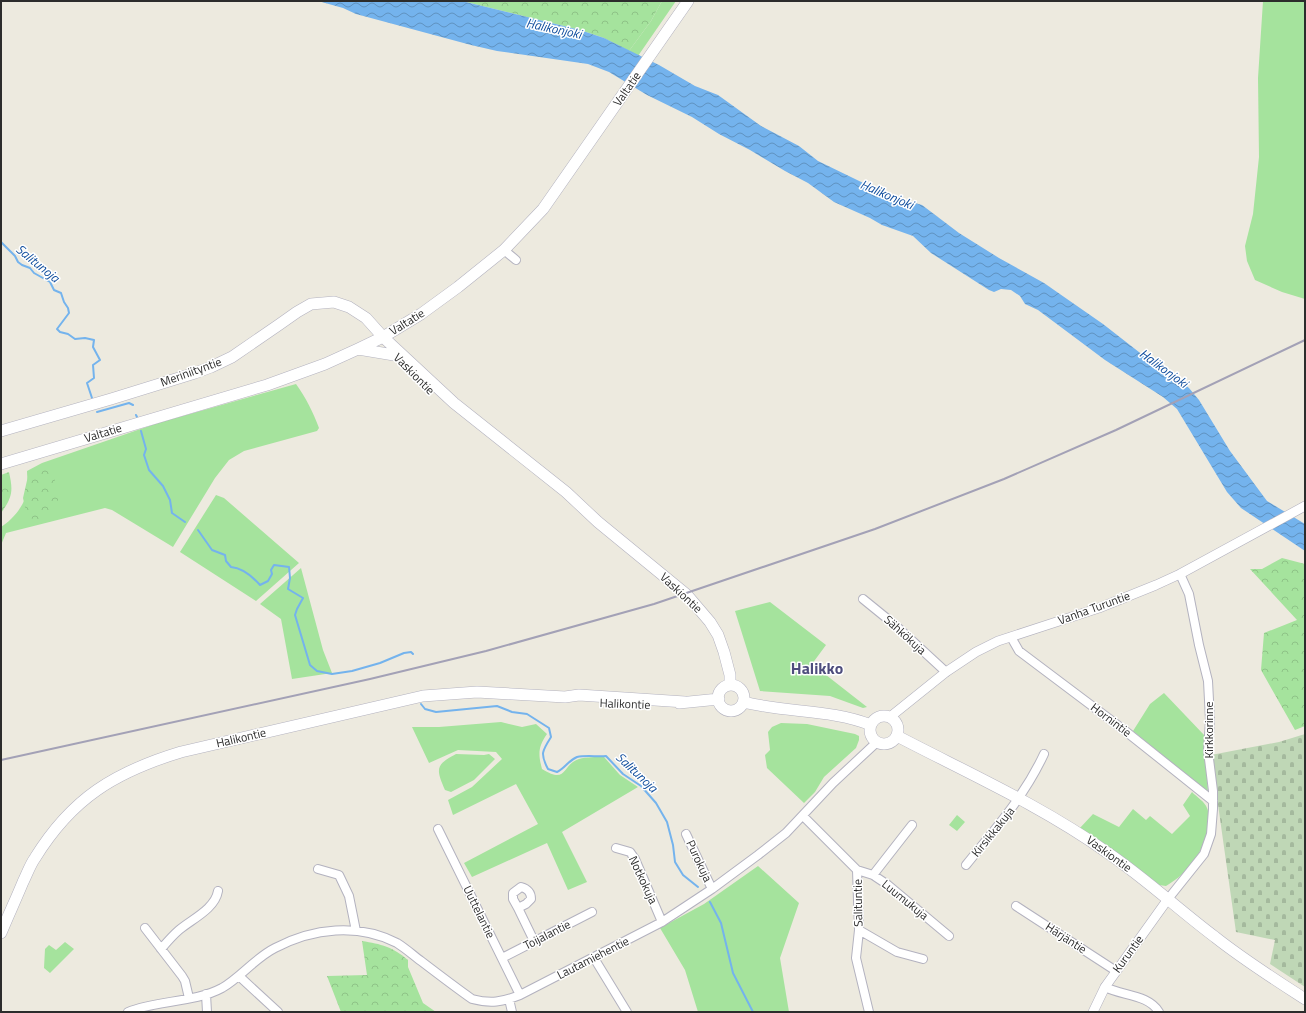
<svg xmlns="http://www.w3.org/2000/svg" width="1306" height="1013" font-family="'Titillium Web',sans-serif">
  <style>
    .grass { fill: #a5e39d }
    .forest { fill: url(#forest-crowns) }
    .cemetery { fill: url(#cemetery-stones) }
    .water { fill: url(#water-waves) }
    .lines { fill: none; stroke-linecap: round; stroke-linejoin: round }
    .stream { stroke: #74b3ed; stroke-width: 2 }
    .minor-casing { stroke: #b3b2bf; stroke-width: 10 }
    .tertiary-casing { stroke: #b3b2bf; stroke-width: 10 }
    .secondary-casing { stroke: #b3b2bf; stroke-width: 12 }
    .minor { stroke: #fff; stroke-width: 8 }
    .tertiary { stroke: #fff; stroke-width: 9 }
    .secondary { stroke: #fff; stroke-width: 11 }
    .rail { stroke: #a3a1b6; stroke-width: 2 }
    .labels { text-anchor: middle; stroke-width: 3; stroke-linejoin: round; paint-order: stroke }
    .street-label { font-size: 12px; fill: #2c2c2c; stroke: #fff }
    .water-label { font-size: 13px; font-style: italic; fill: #0f4d9d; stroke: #fff }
    .district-label { font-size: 16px; font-weight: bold; fill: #4e4d7d; stroke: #fff }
  </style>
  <defs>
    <pattern id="forest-crowns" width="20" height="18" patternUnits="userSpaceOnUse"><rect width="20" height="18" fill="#a5e39d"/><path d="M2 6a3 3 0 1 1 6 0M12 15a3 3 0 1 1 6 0" fill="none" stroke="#8ec387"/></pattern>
    <pattern id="cemetery-stones" width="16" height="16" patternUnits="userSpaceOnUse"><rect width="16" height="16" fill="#bfd7b6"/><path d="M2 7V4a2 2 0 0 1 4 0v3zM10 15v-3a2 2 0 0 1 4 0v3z" fill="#a4b99d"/></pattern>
    <pattern id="water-waves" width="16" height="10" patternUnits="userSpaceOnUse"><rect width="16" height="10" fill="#74b3ed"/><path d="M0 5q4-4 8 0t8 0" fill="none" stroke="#5f92c0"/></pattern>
  </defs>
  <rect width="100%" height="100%" fill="#edeadf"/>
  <path class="grass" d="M662,1H676L638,56L629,51L651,21Z
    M1263,1H1305V299L1282,292L1255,280L1247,261L1245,246L1253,214L1259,157L1258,78Z
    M296,384C306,398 313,412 319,428L317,431L244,451L229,460L215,478L173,547L112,510L105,508L6,533L1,545V527C14,519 27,502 28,487C28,482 27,476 27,471L42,463L158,423Z
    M216,495L224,498L299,563L256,601L180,552Z
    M301,568L323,650L332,673L292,679L281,619L260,604Z
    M770,602L826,645L812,664L867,707L863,708L830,696L760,691L735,611Z
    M1164,693L1205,736L1208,793L1133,731L1150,704Z
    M501,722L522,727L536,724L547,734C538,747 538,754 542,769C568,785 561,765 579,759C586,757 597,757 604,757L620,775L638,787L562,832L587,882L568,890L547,843L472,877L464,863L538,824L516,784L453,815L448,800L472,787L502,759L496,752L458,750L429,763L412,727H439Z
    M781,723L807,724L855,734L859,736V740L856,748L824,777L815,792L804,803L767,768L765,755L770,750L768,732L772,727Z
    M456,754L484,755L489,754L495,759L474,780L451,792L445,790C436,769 435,765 456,754Z
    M1192,792C1197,797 1205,802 1207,808C1209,812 1208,816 1208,820C1209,847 1188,874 1166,886L1159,885L1079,829L1093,814L1119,827L1133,809L1146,820L1150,816L1172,834L1190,816L1183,805Z
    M957,815L965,822L957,831L949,825Z
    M758,866L799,903L780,958L789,1012H698L685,970L660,928L704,904Z
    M65,942L74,949L50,973L44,968L45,949L49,945L56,950Z"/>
  <path class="forest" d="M462,1H662L651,21L629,51L604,38L580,30Z
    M43,466L52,468L58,493V512C46,519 40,522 27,517L23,498L28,476Z
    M9,472C13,490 13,497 1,513V475Z
    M1282,558L1305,564V726L1295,730L1261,670L1264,633L1297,620L1250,569H1262Z
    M362,941C381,944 393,947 408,960V967L423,1003L436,1012H341L327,976L367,975Z"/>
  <path class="cemetery" d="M1305,734V987L1270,964L1275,940L1236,932L1211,755L1279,742Z"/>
  <path class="water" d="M318,1H462L580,30L604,38L659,65L695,86L718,95L761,126L799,146L818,161L888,195L922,205L959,233L999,258L1044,283L1103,324L1153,363L1175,376L1189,388L1199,400L1230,451L1267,501L1305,524V551L1241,508L1227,492L1177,409L1163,397L1105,360L1038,310L1025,304L1020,296L1011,290L1001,289L994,292L989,290L931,253L913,236L882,225L870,218L834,202L808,183L785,171L750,150L719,134L692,117L647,95L609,72L588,64L497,51L471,45L356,14L343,8Z"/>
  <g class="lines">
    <path class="stream" d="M1,242L15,256L18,262L22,265L30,268L34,273L50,282L54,290L61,293L64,302L68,308L69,313L57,329L60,332L68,334L75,339L85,338L94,340L93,347L100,360L93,365L94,378L87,383L92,398
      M97,412L129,403L133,405
      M136,415L138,419
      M141,431L146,449L144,455L149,470L163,486L170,500L172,513L185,522
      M198,530L212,550L225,555L226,561L231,567C243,568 252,576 260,585L268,581L272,574L271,570L274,565L289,567L290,578L288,589L303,598L297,609L295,615L310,665L317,671L332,674L352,671L380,663L404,653L411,652L413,654
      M421,704L425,709L436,712L497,706L512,712L527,714L549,728L551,737C542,751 540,754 548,769L557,772C565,768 568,761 577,757C586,755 598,757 606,756L623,774L641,786L656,803L667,822L673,845L675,862L683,875L698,887
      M710,902L721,923L733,973L753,1012"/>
    <g class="minor-casing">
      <path id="minor" d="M504,250L516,260
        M863,599L895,625L946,672
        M1011,637L1019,651L1124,730L1213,801
        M803,816L857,870L859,930L856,958L869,1012
        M438,829L520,995
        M686,834L712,889
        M616,848L630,852L635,859L662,922
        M966,865C995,829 1024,797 1044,754
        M318,869L339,875L349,896L356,931
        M857,870L873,875L888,885L949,936
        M873,875L912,825
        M1168,899L1204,854L1211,834L1213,809V791L1208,751L1210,720L1208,681L1199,645L1189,594L1180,574
        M1016,906L1116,971
        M518,908L513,899V893L521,887C528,889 531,892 531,899L526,904L518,908L534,941
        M145,928L182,976L185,981L189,998
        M859,930L897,952L923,959
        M161,949C167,942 172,936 179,930C192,919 215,909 218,891
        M502,958L592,912
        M594,958L627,1012
        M239,976L278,1012
        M1105,987C1122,996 1148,994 1159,1012
        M206,994L207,1012
        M509,999L512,1012
        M128,1012C157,1000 194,1003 222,988C241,977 255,958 275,948C313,928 358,923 397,943C405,948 413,955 421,961C438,974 455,987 472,999C491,1004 502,1002 520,995L662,922L712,889L758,855L786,833L833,783L877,742"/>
    </g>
    <g class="tertiary-casing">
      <path id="tertiary" d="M890,717L946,672L976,652L998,641L1099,608L1156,585L1180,574L1305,506
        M1093,1012L1105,987L1168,899"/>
    </g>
    <g class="secondary-casing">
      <path id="secondary" d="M358,349L394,355
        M1,431L111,399L195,373L211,367L232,357L280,324L297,312L311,304L334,302L349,307L366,318L383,337L454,403L566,492L598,522L687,595L710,622L718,635L724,652L730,675V685
        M1,464L267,385L325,364L358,349L383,337L421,314L458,287L504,250L543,209L688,1
        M718 698a13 13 0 1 1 26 0a13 13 0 1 1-26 0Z
        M744,702C785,713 831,709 871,725
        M679,703L719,699
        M870 730a14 14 0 1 1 28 0a14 14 0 1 1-28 0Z
        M897,736C968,773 1042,806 1108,853C1146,879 1179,910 1215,937C1244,960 1274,979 1305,999
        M1,933C8,916 16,899 23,882C27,874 30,865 35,858C72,798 115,772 181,752L423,696L477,692L565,697L579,695L685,702"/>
    </g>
    <use href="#minor" class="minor"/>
    <use href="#tertiary" class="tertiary"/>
    <use href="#secondary" class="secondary"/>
    <path class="rail" d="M1,760L370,679L486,651L654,604L875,529L1004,479L1116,430L1305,340"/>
  </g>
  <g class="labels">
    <g class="street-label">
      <text transform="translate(627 89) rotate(-55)" y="4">Valtatie</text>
      <text transform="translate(407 322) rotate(-32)" y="4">Valtatie</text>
      <text transform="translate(191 372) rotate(-20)" y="4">Meriniityntie</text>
      <text transform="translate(414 374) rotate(45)" y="4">Vaskiontie</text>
      <text transform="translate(103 433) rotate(-17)" y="4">Valtatie</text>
      <text transform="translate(681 593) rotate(43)" y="4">Vaskiontie</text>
      <text transform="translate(1094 608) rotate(-20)" y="4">Vanha Turuntie</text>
      <text transform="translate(905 635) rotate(42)" y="4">Sähkökuja</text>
      <text transform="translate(625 704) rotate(2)" y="4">Halikontie</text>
      <text transform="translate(1111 720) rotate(37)" y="4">Hornintie</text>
      <text transform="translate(1209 730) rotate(-90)" y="4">Kirkkorinne</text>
      <text transform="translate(241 738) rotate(-13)" y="4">Halikontie</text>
      <text transform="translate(993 832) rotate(-51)" y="4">Kirsikkakuja</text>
      <text transform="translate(1109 854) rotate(36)" y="4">Vaskiontie</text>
      <text transform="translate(699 861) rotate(65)" y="4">Purokuja</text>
      <text transform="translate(643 880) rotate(65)" y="4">Notkokuja</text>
      <text transform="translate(905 900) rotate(39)" y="4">Luumukuja</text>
      <text transform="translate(858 903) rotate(-91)" y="4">Salituntie</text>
      <text transform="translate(479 912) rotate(64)" y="4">Uuttelantie</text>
      <text transform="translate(547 935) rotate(-27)" y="4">Toijalantie</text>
      <text transform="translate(1066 938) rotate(33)" y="4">Härjäntie</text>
      <text transform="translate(1128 954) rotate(-54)" y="4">Kuruntie</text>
      <text transform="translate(593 958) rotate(-27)" y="4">Lautamiehentie</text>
    </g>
    <g class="water-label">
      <text transform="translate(554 28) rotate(12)" y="5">Halikonjoki</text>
      <text transform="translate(887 194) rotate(23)" y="5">Halikonjoki</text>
      <text transform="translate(38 263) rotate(39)" y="5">Salitunoja</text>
      <text transform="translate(1164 368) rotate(36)" y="5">Halikonjoki</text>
      <text transform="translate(637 772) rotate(43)" y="5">Salitunoja</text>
    </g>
    <g class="district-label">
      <text x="817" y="674">Halikko</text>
    </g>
  </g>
  <rect width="1306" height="1013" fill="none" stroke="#2c2c2c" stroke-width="4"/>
</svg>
